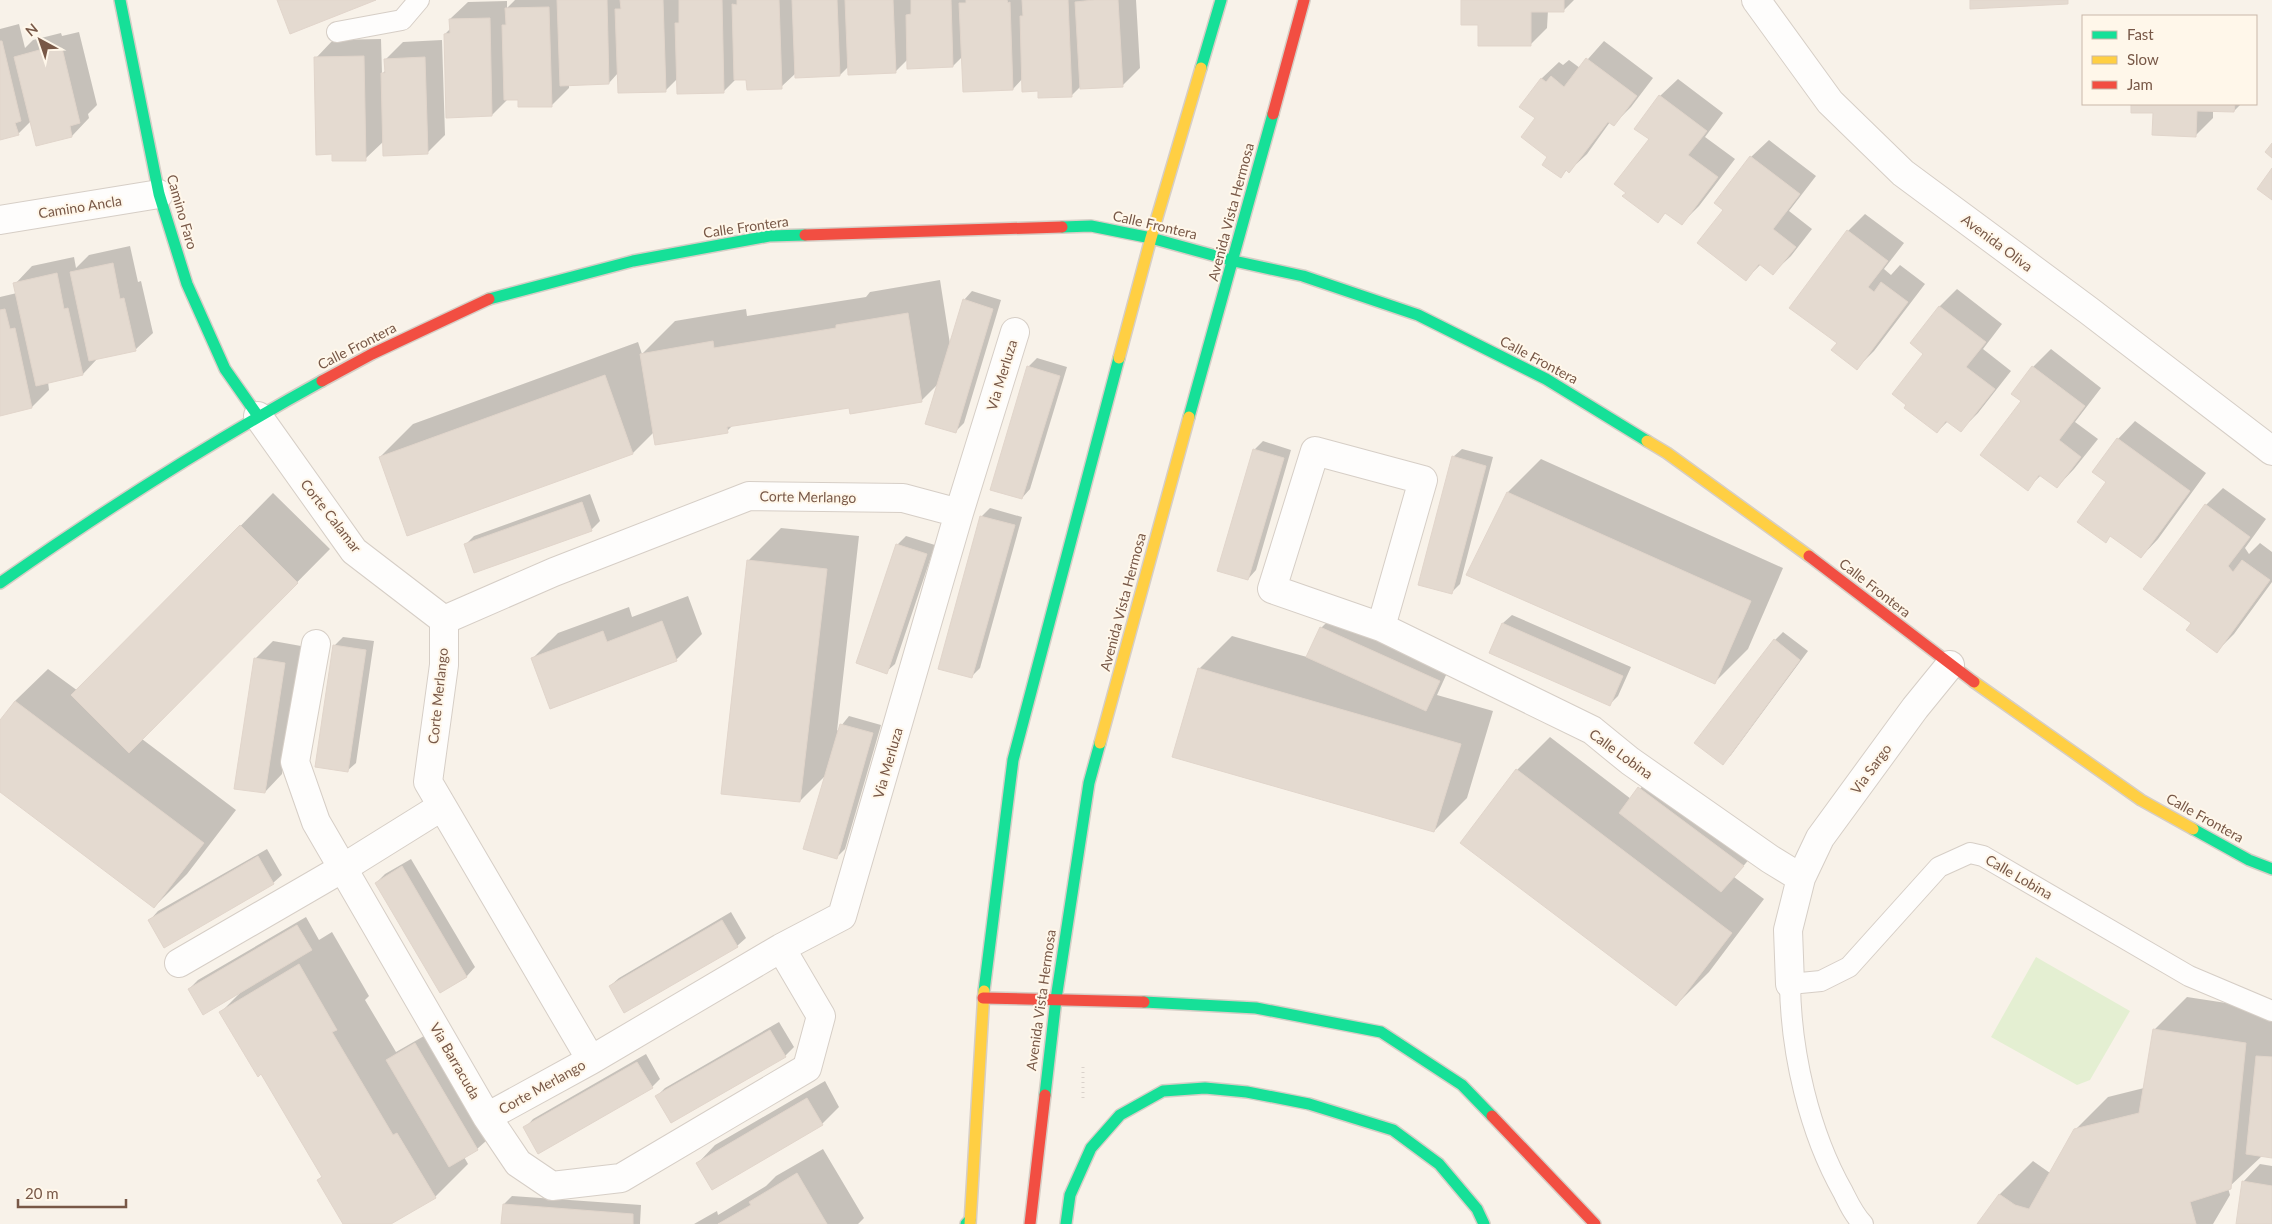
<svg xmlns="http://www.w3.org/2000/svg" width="2272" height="1224" font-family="Lato,sans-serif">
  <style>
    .green { fill: #e4efd2 }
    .shadow { fill: #0003 }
    .building { fill: #e4dad0; stroke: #e1d5cb }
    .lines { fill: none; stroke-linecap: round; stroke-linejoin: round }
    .lane-casing { stroke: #d6cec6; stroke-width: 22 }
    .street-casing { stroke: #d6cec6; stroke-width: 30 }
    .fast-casing { stroke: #d6cec6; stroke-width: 14 }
    .slow-casing { stroke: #d6cec6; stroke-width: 14 }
    .jam-casing { stroke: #d6cec6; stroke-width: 14 }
    .path { stroke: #dad2cb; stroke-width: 3; stroke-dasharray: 1 4; stroke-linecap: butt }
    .lane { stroke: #fefdfc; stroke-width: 20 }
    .street { stroke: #fefdfc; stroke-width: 28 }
    .fast { stroke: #16e098; stroke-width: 11 }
    .slow { stroke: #ffcf43; stroke-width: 11 }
    .jam { stroke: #f24e42; stroke-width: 11 }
    .labels { text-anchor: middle; stroke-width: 4; stroke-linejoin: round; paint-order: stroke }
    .street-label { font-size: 14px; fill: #785847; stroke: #fff7ea }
  </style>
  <rect width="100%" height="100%" fill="#f8f2e9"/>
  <path class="green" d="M2036,957L2130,1011L2090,1080L2077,1085L1991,1037Z"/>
  <path class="shadow" d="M515,0H1136L1140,68L1123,85L1081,86L1071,96L1039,89L1023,78L1013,89L963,56L953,66L908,59L895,72L849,66L840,75L796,73L781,87L747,78L736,79L723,92L678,78L665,91L618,73L609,83L569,84V88L551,106L519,98L508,99L492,115L445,34L451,28L450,19L468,2L507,1V8Z
    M1462,0H1574L1563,11L1548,10L1547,28L1530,45L1479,24Z
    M19,24L25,48L33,40L61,33L62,36L79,32L97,105L88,114L89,118L72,136L31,121L18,134L0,138V29Z
    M381,39L382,74L386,70V59L403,42L442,40L445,135L428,152L384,141L365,159L316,58L333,40Z
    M1604,41L1653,78L1631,107L1613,125L1610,122L1587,154L1569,171L1567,170L1560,176L1549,157L1537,118L1541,79L1559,62L1563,65L1569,60L1580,68Z
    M1678,79L1723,113L1705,137L1735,159L1699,206L1681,224L1666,212L1658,221L1627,193L1650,139L1660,96Z
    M2132,104H2241L2234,111L2213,110V118L2195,136L2154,112L2132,111Z
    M1769,140L1816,176L1789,211L1812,229L1791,256L1773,273L1761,264L1746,279L1724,209L1716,203L1751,157Z
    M1865,214L1904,243L1884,269L1891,275L1900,265L1925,284L1874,351L1857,368L1838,343L1848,231Z
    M130,246L138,282L141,281L153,333L135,350L98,358L83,374L48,382L49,390L32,407L0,414V297L17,293L15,284L32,266L74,257L76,268L89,255Z
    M940,280L950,344L964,300L972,291L1001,300L964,423L955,432L939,383L921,401L850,406L733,425L727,431L654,432L633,453L408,534L380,457L413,424L638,342L642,354L675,321L746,309L747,316L866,297L870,292Z
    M1957,289L2002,324L1983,349L2011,371L1978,413L1961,430L1948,421L1937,432L1908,404L1940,306Z
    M2051,349L2101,388L2075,422L2098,439L2074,469L2057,487L2041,475L2027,489L2023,401L2013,394L2033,367Z
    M1037,358L1067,367L1030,489L1022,498L1028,367Z
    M2135,421L2206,473L2158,539L2141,557L2111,535L2105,541L2108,482L2093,471L2118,439Z
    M1263,441L1291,450L1256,570L1248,579L1254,450Z
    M1462,449L1493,457L1460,584L1452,592L1453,457Z
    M1541,459L1783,568L1748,649L1715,682L1468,575L1508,492Z
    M2223,488L2266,519L2245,548L2249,554L2260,543L2272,552V582L2234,634L2217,651L2193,623L2206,505Z
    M273,493L330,549L142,739L236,810L187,874L154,907L0,790V722L15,701L48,669L78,691Z
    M590,494L600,521L591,530L465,545L474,536Z
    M990,508L1022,517L980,668L971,677L939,668L982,516Z
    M781,528L859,536L837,731L849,716L881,725L845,849L837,857L826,775L800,801L748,561Z
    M906,536L935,545L895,664L886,672L897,545Z
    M688,596L702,634L676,660L532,659L558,633L629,607L632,617Z
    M1512,615L1631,667L1618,696L1610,704L1491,652L1503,623Z
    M1330,619L1447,673L1437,695L1493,711L1467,798L1434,831L1199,669L1232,636L1307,657L1321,628Z
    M1783,632L1808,651L1731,755L1723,763L1775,640Z
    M343,637L374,641L356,763L347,771L334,646Z
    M273,641L301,646L282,774L265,792L255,659Z
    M1550,737L1631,799L1648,780L1751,857L1734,877L1764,899L1709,972L1676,1005L1517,770Z
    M267,849L282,875L273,883L150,920L158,911Z
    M411,859L475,967L467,976L440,991L376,883L385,874Z
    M731,912L746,938L737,946L610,986L619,978Z
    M306,917L319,940L332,932L369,996L365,1000L396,1052L424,1036L486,1141L477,1149L464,1157L468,1164L435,1197L389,1224H344L318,1180L323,1176L262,1073L221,1012L242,991L189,989L198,980Z
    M2187,997L2272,1010V1157L2263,1155L2228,1188L2230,1195L2213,1224H1978L2000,1194L2033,1161L2050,1173L2075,1130L2108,1097L2144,1088L2154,1030Z
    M779,1022L794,1047L785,1056L657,1096L665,1088Z
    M646,1054L660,1079L652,1087L525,1128L533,1119Z
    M825,1081L839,1107L822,1124L698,1163L715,1145Z
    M823,1149L864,1218L858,1224H694L717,1211L718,1215L766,1186L776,1176Z
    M2260,1164L2272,1166V1224H2238L2243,1182Z
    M512,1196L641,1205L640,1224H503L504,1204Z"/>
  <path class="building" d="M277,0H376L290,34Z
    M557,0H607L609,84L560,86Z
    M620,0H663L666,92L618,93L615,9H621Z
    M679,0H722L724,93L677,94L675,23H679Z
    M737,0H779L782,89L747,90L746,80H734L732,4L737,5Z
    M792,0H837L840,76L795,78Z
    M845,0H893L896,73L848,75Z
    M911,0H951L953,67L907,69L906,15L911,14Z
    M966,0H1007L1008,3L1010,2L1013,90L963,92L959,3H966Z
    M1022,0H1068L1072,97L1038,98V91L1022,92L1020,16H1023Z
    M1094,0H1118L1123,87L1080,89L1075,2Z
    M1461,0H1564V12H1531V46H1478V25H1461Z
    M1970,0H2068V4L1970,9Z
    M549,7L552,107H518V100H504L502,25H506L505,8Z
    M490,18L492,116L446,118L444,34L450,33L449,19Z
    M0,41H2L21,121L15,123L19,135L0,140Z
    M62,48L80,123L70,126L72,137L36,146L14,57L43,49L45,53Z
    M364,56L366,161H332V154L316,155L314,57Z
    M425,57L428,154L383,156L381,73H385L384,59Z
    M1586,58L1637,96L1614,126L1608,122L1569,173L1566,170L1561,178L1542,165L1547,157L1521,137L1535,118L1519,107L1541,78L1546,82L1551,76L1564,87Z
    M1659,95L1707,131L1688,155L1718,177L1682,225L1665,213L1658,223L1622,196L1626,193L1614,184L1649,139L1634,129Z
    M2131,104H2235L2234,112L2197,111L2196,137L2152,135L2153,113H2131Z
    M2272,143V158L2265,152Z
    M1750,156L1800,194L1773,229L1796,247L1773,275L1759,264L1746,281L1697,243L1723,210L1714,203Z
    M2272,168V200L2257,189Z
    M1847,230L1888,261L1868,287L1874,292L1881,282L1908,302L1857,370L1831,350L1837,343L1789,308Z
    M113,263L120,299L124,298L136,351L89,361L70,272Z
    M57,273L64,309L68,308L83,375L36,386L13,283Z
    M963,299L993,309L956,433L925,424Z
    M1939,306L1986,342L1966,367L1995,389L1961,432L1946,421L1937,433L1904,408L1906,405L1892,394L1923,354L1910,343Z
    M5,309L10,329L15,328L32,408L0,416V310Z
    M908,313L922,402L850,414L849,408L727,427L728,433L655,445L640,354L713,341L714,348L836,328V325Z
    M1027,366L1060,376L1022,499L990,490Z
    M2032,366L2085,406L2059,440L2081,457L2057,488L2039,475L2028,491L1980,455L2021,401L2011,394Z
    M605,375L633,454L407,536L379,457Z
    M2117,438L2190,491L2141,558L2110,536L2106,543L2077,522L2106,482L2092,472Z
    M1253,449L1284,458L1248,580L1217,571Z
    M1452,456L1486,466L1452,594L1418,585Z
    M1507,492L1751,601L1715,684L1466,575Z
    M582,502L592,531L474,573L464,544Z
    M2205,504L2250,537L2228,566L2233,572L2242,560L2270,580L2217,653L2186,630L2191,623L2143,589Z
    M980,516L1015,525L972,678L938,669Z
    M240,525L298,583L129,753L71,695Z
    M896,544L927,554L887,674L856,663Z
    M747,560L827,569L800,802L721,794Z
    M662,621L677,661L550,709L531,658L603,631L607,642Z
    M1502,623L1623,676L1610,706L1489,653Z
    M1320,627L1440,681L1426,711L1306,657Z
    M1774,639L1800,660L1723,765L1694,743Z
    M333,645L366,650L348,772L315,767Z
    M254,658L285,663L265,793L234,789Z
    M1198,668L1461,744L1434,832L1172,757Z
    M15,701L204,843L154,908L0,792V720Z
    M840,724L873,733L837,859L803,849Z
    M1516,769L1732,933L1676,1006L1460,843Z
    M1638,787L1744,866L1721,892L1619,813Z
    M258,856L274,884L164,948L148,920Z
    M402,866L467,977L440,993L375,883Z
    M722,920L738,947L624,1013L609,986Z
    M297,925L312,950L203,1015L188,989Z
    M299,964L337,1030L332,1032L393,1135L397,1133L436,1198L391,1224H343L317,1180L322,1177L261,1074L258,1077L219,1012Z
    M2153,1029L2246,1043L2231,1189L2190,1202L2196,1224H1977L1999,1194L2015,1205L2029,1209L2074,1129L2139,1113Z
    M770,1030L786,1057L671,1123L655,1096Z
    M415,1043L478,1150L449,1167L386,1060Z
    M2256,1056L2272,1057V1158L2246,1154Z
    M637,1062L653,1088L538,1154L523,1127Z
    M807,1098L823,1125L712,1190L696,1163Z
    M797,1173L827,1224H718L751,1205L749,1202Z
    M2242,1181L2272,1186V1224H2236Z
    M503,1204L633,1214V1224H501Z"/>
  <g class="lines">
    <g class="lane-casing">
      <path id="lane" d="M337,32L402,20L419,0
        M1863,1224C1854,1215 1849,1204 1843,1192C1809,1132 1791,1053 1790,984L1821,981L1849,967L1939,867L1970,853L1983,856L2189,976L2272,1011"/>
    </g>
    <g class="street-casing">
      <path id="street" d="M1756,0L1830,102L1903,173L2088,310L2272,451
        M0,220L159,194
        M258,416L354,551L444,620
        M1381,627L1423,480L1315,451L1272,589L1381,627L1592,730L1630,761L1770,859L1801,878
        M316,644L295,762L316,822L487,1117L518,1163L552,1186L621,1178L807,1068L821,1016L781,948
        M179,963L343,868L441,807
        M1790,984L1788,930L1801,878L1820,838L1915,708L1950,665
        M591,1060L781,948L842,916L959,513L1015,332
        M487,1117L591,1060L428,782L444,665V620L554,572L749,496L903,498L959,513"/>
    </g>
    <g class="fast-casing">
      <path id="fast" d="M120,0L159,194L187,284L225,369L258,416
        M1201,68L1221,0
        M1062,227L1091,226L1151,238L1234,261L1303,276L1418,315L1546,379L1647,441
        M489,299L633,261L769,236L805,235
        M1189,417L1273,114
        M0,583C104,510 211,442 322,381
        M2193,829L2249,860L2272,869
        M984,991L1013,760L1119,358
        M1144,1002L1256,1008L1381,1032L1462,1085L1492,1116
        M1045,1095L1056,999L1089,783L1100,743
        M966,1224L970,1220
        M1066,1224L1070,1195L1091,1148L1120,1115L1163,1091L1205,1088L1247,1092L1309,1104L1393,1130L1439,1164L1477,1209L1484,1224"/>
    </g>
    <g class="slow-casing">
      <path id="slow" d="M1119,358L1151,238L1201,68
        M1647,441L1667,453L1809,556
        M1974,682L2141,800L2193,829
        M1100,743L1189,417
        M970,1224L984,991"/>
    </g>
    <g class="jam-casing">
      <path id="jam" d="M1273,114L1304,0
        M805,235L1062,227
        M322,381L372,354L489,299
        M1809,556L1974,682
        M983,998L1144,1002
        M1492,1116L1595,1224
        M1030,1224L1045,1095"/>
    </g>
    <path class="path" d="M1083,1098V1067"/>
    <use href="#lane" class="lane"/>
    <use href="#street" class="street"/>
    <use href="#fast" class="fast"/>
    <use href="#slow" class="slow"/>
    <use href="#jam" class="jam"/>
  </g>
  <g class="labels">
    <g class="street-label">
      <text transform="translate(80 207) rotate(-9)" y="5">Camino Ancla</text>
      <text transform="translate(182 212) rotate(74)" y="5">Camino Faro</text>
      <text transform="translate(1231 212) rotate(-75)" y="5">Avenida Vista Hermosa</text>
      <text transform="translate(1155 225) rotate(13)" y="5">Calle Frontera</text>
      <text transform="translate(746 227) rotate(-8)" y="5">Calle Frontera</text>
      <text transform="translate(1997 243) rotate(37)" y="5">Avenida Oliva</text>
      <text transform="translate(357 346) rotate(-27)" y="5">Calle Frontera</text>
      <text transform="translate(1539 360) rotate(28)" y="5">Calle Frontera</text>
      <text transform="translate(1002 375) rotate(-73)" y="5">Via Merluza</text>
      <text transform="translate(808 497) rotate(1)" y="5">Corte Merlango</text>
      <text transform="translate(331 516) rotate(52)" y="5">Corte Calamar</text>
      <text transform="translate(1875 588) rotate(38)" y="5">Calle Frontera</text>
      <text transform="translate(1123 602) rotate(-75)" y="5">Avenida Vista Hermosa</text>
      <text transform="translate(438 696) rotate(-84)" y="5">Corte Merlango</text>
      <text transform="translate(1621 754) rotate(36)" y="5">Calle Lobina</text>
      <text transform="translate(888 763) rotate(-74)" y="5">Via Merluza</text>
      <text transform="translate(1871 769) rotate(-54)" y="5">Via Sargo</text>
      <text transform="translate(2205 818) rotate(29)" y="5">Calle Frontera</text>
      <text transform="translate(2019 877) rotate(30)" y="5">Calle Lobina</text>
      <text transform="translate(1041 1000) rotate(-82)" y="5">Avenida Vista Hermosa</text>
      <text transform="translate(455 1061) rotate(60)" y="5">Via Barracuda</text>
      <text transform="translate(542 1087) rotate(-29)" y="5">Corte Merlango</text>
    </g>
  </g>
  <rect x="2082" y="15" width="175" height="90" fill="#fff7ea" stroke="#c9b7a9"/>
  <rect x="2092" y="31" width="25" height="8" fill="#16e098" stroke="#c9b7a9"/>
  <text x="2127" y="40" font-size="15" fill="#785847">Fast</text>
  <rect x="2092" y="56" width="25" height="8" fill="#ffcf43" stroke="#c9b7a9"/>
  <text x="2127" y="65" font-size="15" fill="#785847">Slow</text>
  <rect x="2092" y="81" width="25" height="8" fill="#f24e42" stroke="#c9b7a9"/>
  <text x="2127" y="90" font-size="15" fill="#785847">Jam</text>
  <g transform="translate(40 40) rotate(320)" stroke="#fff7ea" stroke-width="4" paint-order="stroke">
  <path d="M0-4L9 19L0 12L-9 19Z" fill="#785847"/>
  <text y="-8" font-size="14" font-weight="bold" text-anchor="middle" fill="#785847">N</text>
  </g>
  <path d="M18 1199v8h108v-8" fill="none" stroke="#785847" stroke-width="2.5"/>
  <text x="25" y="1199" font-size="15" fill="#785847" stroke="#fff7ea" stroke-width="4" paint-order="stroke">20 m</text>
</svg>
